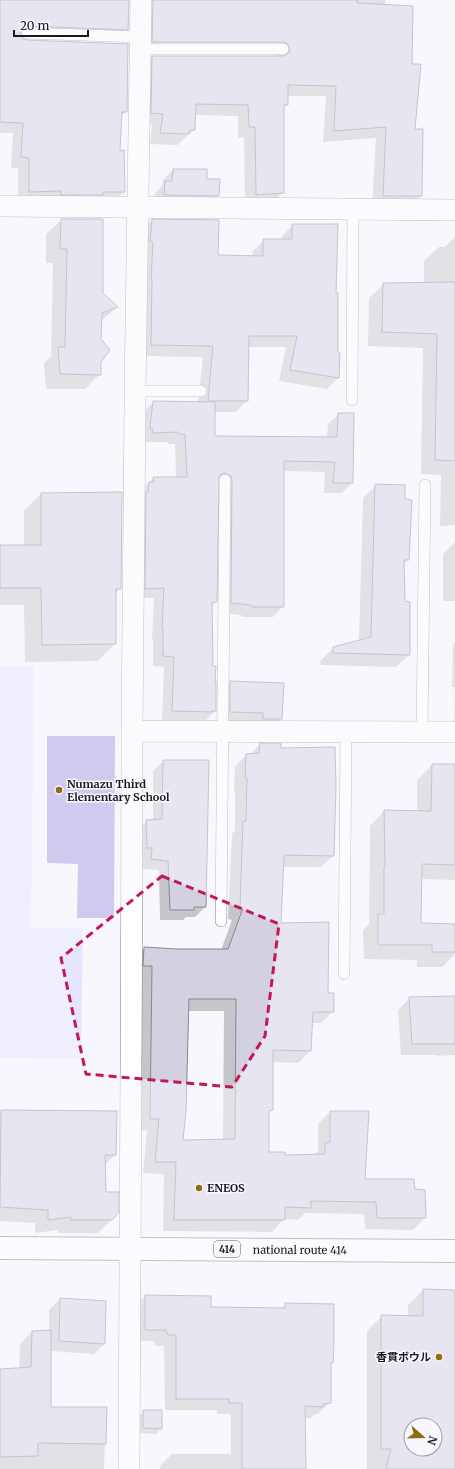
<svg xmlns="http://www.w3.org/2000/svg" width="455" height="1469" font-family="Merriweather,'Noto Sans JP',serif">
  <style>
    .green { fill: #e7e4fe }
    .water { fill: #9f93dd }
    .shadow { fill: #0003; fill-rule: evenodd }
    .building { fill: #d3d1df; stroke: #888693; fill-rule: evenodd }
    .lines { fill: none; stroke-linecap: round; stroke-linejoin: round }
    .lane-casing { stroke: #7e7d89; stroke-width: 12 }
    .street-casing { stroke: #7e7d89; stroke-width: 22 }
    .highway-casing { stroke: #7e7d89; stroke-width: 24 }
    .lane { stroke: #fff; stroke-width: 11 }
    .street { stroke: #fff; stroke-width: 21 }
    .highway { stroke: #fff; stroke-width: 22 }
    .marked { fill: none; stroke: #c2185b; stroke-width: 3; stroke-dasharray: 8 5; stroke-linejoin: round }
    .poi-dot { fill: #936b13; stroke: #f8f7fd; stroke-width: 1.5 }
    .labels { text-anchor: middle; stroke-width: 3; stroke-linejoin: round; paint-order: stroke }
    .shield { fill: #f8f7fd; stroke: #5d5c61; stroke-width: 1 }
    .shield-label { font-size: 10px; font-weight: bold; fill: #1a191e }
    .poi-label { font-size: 11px; font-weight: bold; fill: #1a191e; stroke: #f8f7fd; text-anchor: start }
    .street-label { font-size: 11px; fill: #1a191e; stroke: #f8f7fd }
  </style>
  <rect width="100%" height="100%" fill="#f8f7fd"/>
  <path class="green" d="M0,666H34L31,928H83L81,1059L0,1058Z"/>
  <path class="water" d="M47,736H115L114,918H77L78,864L47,863Z"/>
  <path class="shadow" d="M0,0H129L127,29L116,40L21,37L22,40L126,111L120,117L119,152L124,192L113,203L18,202V168H11L13,133H0Z
    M144,0H385V6L411,66L414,130L421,196L410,207H372L376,138L323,142L326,96H287V104L283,108V192L272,203L245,205L244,137L238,138V116L194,115V130L177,145L150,144L152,124H140L141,68L152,57H279L272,53H142Z
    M173,170L205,180L218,196L208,206H154L155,193L162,186L163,180Z
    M61,220L102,293L117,307L100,322V374L85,389H46L44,363L51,356L53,263H46V234Z
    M152,220L217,256L252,257L253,251L264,240H282V236L293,225L335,294L338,378L327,389L279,381L286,347H248L247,400L236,412H214V437L327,438L328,424L339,414L352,483L342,493H324L325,472L283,471V606L273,617H242L241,615L221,613V486L218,485L216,602L211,607L212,667L215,711L205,721H162L164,667L153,666V639H152L154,598H135L143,489L153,478H176L175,444H168V442H143V413L153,402L198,403L203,357L140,356L141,232Z
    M455,237V525L440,526L441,475L421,474L423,348L368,346L369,298L384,284L424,283V261L439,247H445Z
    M376,485L404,500L408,560L403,565L404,602L409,655L396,667L321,665L320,661L333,648L359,641L363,498Z
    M41,494L120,588L115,594V644L98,661L25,662L24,605H0V546H24V511Z
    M455,542V601H443V554Z
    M455,643V725H454L455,687H452L453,644Z
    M231,682L283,684L281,719L271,730L220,722V693Z
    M260,744L280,749L333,856L321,867H283L280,924L327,994L333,1011L321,1023H311L310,1051L298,1063L272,1062V1109L268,1113V1153L284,1156H314L318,1151V1124L330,1112L364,1180L414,1190L425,1218L413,1230L365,1229L364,1214L305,1213L298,1220L284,1219L272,1232L163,1231L164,1174L143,1173L147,1130L139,1131L133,960L145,948L177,950H221L232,920L228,919L232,834L235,830V790H234L235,767L246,755H250ZM187,1011H224L223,1141H182Z
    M163,761L205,907L195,917H186L183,920H160L159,870L141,869L143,857H138L137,831L147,821L153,820V771Z
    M432,765H455V880L421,879L420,924L455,925V954L442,967H417V960L364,959L363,930L369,924L370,826L384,811L417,812V780Z
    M455,997V1055L438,1056V1055H401L398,1010L410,998Z
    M0,1111L116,1112L115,1155L104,1166L105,1193L112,1219L98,1233H58V1230L35,1233V1223L0,1221Z
    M423,1290L455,1291V1469H367V1331L382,1316L408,1317V1305ZM411,1425H435V1449H411Z
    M145,1296L210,1308L281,1309L286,1304L332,1362L330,1364V1402L318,1414H315L311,1418H304L305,1469H160V1466L172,1454H231V1414H217V1410H165L164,1346H156L154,1341H134V1308Z
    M60,1299L105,1302L104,1344L94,1354L50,1351V1408H106L104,1469H0V1370L19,1369L20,1344L32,1332L49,1331V1310Z
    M144,1411L161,1428L156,1434L138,1433L139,1416Z"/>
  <path class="building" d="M0,0H129L128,30L27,26L21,29L20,33L23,39L27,40L128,44L127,112H122L120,151L124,150L125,192H103V195H61V191L29,192V158L21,157L23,123L0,122Z
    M153,0H357V3L413,6L412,64H421L415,129H423L422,196H383L386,127L334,131L336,86L288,85V105H284V193L256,195L255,127H249L248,105L196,104L195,130H190L189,134L160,133L163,114L151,113L152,56H283L289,53L290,49L287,43L283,42H152Z
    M173,169H207V179H220L219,196L164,195L165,181H172Z
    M61,219H103V293L118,307L102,313L101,339L110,350L101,362V375L60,374L58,347H65L67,249H60Z
    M152,219L219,220L218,255L263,256V239H292V224H338L336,293H338V352L340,353L339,378L290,370L297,336H249L248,401H208L213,346L151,345L152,280H151L153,242L150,241Z
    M455,282V461L435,460L437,334L382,332L383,283Z
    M153,401L215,402V436L337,437L338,413H354L353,483H333L335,462L284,461V607H252L251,605L231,603L232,480L231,476L225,473L221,474L219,477L217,602H212L213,666H216L215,681H216V711H212V712L172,711L174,657L163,656V629H162L164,588L145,589L146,492H148L149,482H154L153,477H187L185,434H178V432L152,433L153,429H150Z
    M375,484L405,485V499L412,500L409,560H404L405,601L410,602V655L333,653V647L371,637Z
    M122,492L121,589H116V644L42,645L41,588H0V545H41V493Z
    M230,681L284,683L282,719H263V713L230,712Z
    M260,743H281V748L335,747L336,785L334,856L284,855L281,923L329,922L328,993H334V1012H313L311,1051L273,1050V1110L269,1111V1152H285V1155L325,1154V1143L330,1142V1111H369L365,1179H414L415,1189L425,1190L426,1218H377L376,1202L311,1201V1208L285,1207V1220H174L176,1162H155L159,1119H150L152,966H143L144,947L177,949H228L243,908H240L243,821H246L247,778H245L246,754L259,753ZM189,999H236L235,1139L183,1140L186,1111Z
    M163,760H209L206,907H194V910H170L168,861L151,859L152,848H147L146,820L162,819Z
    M432,764H455V865L422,864L421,923L455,924V952H432V945H378V914H384V867H385L384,810L431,811Z
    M455,996V1044H412L409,997Z
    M1,1110L117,1111L116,1155H105L106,1192H119V1212L112,1220H71V1217L48,1220V1210L0,1207Z
    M423,1289L455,1290V1469H386L391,1449H381V1315L423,1316ZM411,1425H435V1449H411Z
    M145,1295L211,1296V1307L285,1308V1303L334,1304V1342L333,1363H331V1403L323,1404V1407L305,1406L306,1469H242V1403H229V1399H176V1335H168L166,1330H145Z
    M60,1298L106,1301L105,1344L59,1341Z
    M51,1330V1407H107L106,1444L38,1443V1456L0,1457V1369L31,1367L32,1331Z
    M143,1410H162V1429L143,1428Z"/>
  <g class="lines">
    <g class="lane-casing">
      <path id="lane" d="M27,33L140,37
        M140,49H283
        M135,391H201
        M352,400L353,210
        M422,732L425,485
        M221,921L225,480
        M344,974L346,732"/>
    </g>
    <g class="street-casing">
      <path id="street" d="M0,206L455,210
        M132,731L455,732
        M129,1469C132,1223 131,977 132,731C134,487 136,244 141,0"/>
    </g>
    <g class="highway-casing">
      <g id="highway">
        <path id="s1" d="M0,1248L455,1251"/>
      </g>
    </g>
    <use href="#lane" class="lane"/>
    <use href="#street" class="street"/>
    <use href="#highway" class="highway"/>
  </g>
  <path d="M0 0H455V1469H0ZM162,876L279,924L265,1036L232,1087L86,1074L61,958Z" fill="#f8f7fd" fill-opacity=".55" fill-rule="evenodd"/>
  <path class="marked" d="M162,876L279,924L265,1036L232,1087L86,1074L61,958Z"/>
  <g class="poi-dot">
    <circle cx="59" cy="790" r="4"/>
    <circle cx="199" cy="1188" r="4"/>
    <circle cx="439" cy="1357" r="4"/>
  </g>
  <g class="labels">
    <rect class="shield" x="214" y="1241" width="26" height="16" rx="3"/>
    <g class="shield-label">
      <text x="227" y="1253">414</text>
    </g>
    <g class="poi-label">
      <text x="67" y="788">Numazu Third<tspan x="67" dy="13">Elementary School</tspan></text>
      <text x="207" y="1192">ENEOS</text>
      <text x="431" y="1361" text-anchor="end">香貫ボウル</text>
    </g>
    <g class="street-label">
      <text dy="4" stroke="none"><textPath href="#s1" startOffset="300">national route 414</textPath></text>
    </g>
  </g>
  <g transform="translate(423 1437) rotate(110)"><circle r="19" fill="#f8f7fd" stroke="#9f9ea4"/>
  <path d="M0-3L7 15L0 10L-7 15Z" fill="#936b13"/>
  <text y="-6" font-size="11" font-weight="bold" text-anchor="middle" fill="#1a191e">N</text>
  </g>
  <path d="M14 30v6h74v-6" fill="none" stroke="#1a191e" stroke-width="2"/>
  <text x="20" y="30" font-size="12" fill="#1a191e" stroke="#f8f7fd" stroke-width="3" paint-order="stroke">20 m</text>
</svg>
